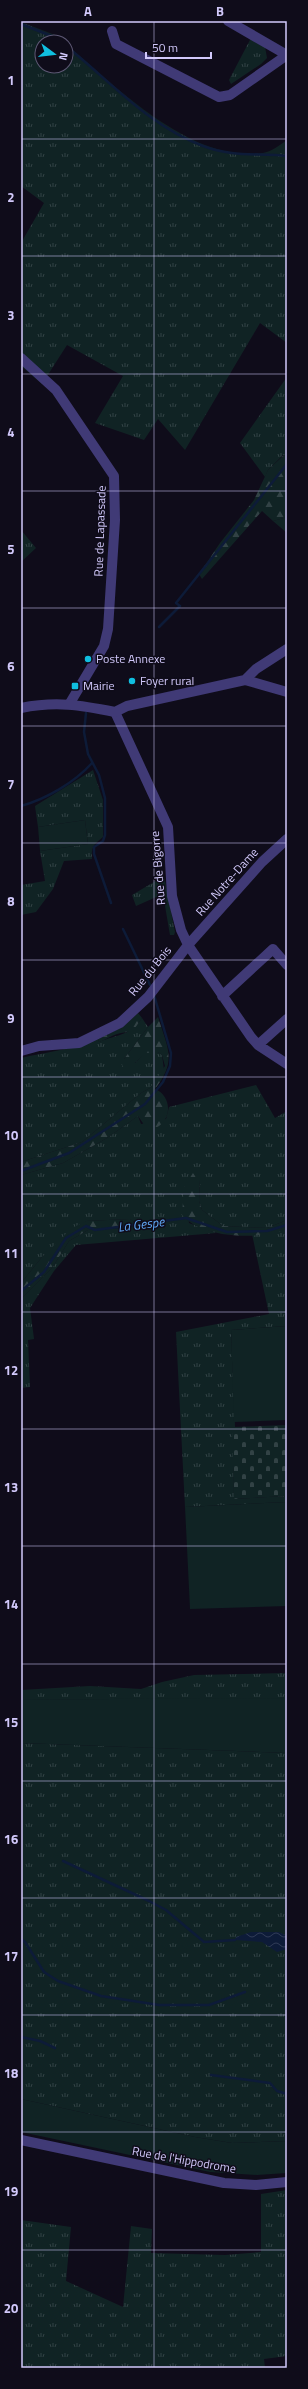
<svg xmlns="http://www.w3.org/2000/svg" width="308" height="2389" font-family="'Titillium Web',sans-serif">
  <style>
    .grass { fill: url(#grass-tufts) }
    .forest { fill: url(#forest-firs) }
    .cemetery { fill: url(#cemetery-stones) }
    .green { fill: #102324 }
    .water { fill: url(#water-waves) }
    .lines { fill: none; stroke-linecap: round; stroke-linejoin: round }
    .stream { stroke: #0d1b38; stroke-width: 2.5 }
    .minor { stroke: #403a76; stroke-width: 10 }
    .tertiary { stroke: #403a76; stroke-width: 10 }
    .grid { fill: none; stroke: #d2c9fb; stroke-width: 1; stroke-opacity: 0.55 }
    .poi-dot { fill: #10bfe0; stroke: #0f0c1a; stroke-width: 1.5 }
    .labels { text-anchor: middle; stroke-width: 3; stroke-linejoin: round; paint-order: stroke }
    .street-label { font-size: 12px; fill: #d2c9fb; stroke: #0f0c1a }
    .poi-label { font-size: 12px; fill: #d2c9fb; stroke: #0f0c1a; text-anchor: start }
    .water-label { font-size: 13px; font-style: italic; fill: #5fa6f4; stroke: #0f0c1a }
    .neatline { fill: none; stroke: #d2c9fb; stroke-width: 1.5 }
    .grid-label { font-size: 13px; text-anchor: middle; font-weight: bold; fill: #d2c9fb }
  </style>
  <defs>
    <pattern id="grass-tufts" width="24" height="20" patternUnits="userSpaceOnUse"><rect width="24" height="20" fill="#102324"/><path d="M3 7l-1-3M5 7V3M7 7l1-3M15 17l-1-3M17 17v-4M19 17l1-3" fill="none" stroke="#324245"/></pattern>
    <pattern id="forest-firs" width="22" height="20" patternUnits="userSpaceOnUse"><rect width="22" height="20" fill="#102324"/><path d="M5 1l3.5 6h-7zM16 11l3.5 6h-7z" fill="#324245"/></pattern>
    <pattern id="cemetery-stones" width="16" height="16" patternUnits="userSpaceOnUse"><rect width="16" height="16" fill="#102324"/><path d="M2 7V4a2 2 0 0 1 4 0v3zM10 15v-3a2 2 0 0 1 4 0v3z" fill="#324245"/></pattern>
    <pattern id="water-waves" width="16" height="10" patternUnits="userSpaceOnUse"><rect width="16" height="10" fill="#0d1b38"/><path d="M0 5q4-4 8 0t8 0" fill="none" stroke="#2f3b56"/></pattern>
  </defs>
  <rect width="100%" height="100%" fill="#0f0c1a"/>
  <path class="grass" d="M21,22L55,35L63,42H42V66H66V44C115,86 192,164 263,153C271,152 280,145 287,140V343L260,323L185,450L158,419L144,440L95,423L123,376L67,345L42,384L21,366V243L44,203L21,186Z
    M251,38L265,47L267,58L261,64L231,84L229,80Z
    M287,377V457L283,455L268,470L265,477L240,443Z
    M287,513V533L273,521L284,518Z
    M21,530L36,548L21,562Z
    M93,770L103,800V837C94,844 91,847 92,859L64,861L53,889L36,912L21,915V885L45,881L40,851L88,844L85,820L38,827L35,806Z
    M164,876L175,932L174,935H170L163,894L136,906L132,895Z
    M142,1018L148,1027L124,1059L135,1063L146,1052H158L162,1055L164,1070L150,1088L141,1093L82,1142L21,1162V1058C47,1052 74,1049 98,1039L99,1042C118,1034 130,1036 142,1018Z
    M256,1085L275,1118L287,1111V1220L267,1228L223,1226L202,1210L199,1201L200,1180L184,1187L189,1223L216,1233L76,1245L54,1271L30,1308L34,1339L28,1340L30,1387L21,1388V1299L52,1268L69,1241L88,1230L129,1228L136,1223L130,1219L86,1221L42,1257L21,1283V1175L63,1163L107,1138L138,1116L141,1124L166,1119L169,1107Z
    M287,1229V1326L231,1330L235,1427H233L234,1499L287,1496V1502L185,1507L176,1332L269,1314L252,1234Z
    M287,1673V1699L21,1700V1690L90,1686L141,1689L162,1682L194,1675Z
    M21,1743L287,1753V2141L232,2143L195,2137L21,2099Z
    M287,2190V2356L264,2359L265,2368H38L35,2366L33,2368H21V2220L71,2227L66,2281L123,2307L131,2226L152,2229L151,2253L225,2255L261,2252V2194Z"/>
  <path class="forest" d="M284,455L287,457V513L284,518L273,521L262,511L202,579L199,574L220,543L254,500L268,470Z
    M138,1013L142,1018C131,1034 134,1030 117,1034C111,1036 105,1040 99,1042L98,1039L123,1027Z
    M158,1017C168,1049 177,1061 155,1089C170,1095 173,1116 159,1126C156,1128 150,1128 147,1129L138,1116L107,1138L63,1163L21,1175V1162L82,1142L141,1093L150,1088L165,1066L162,1055L158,1052L146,1053L128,1069L124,1068L122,1065L124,1059L148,1027Z
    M193,1173L200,1179L199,1201L202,1210L223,1226L267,1228L287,1220V1229C260,1240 202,1239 182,1215L184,1187Z
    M130,1219L136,1223L129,1228L88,1230L69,1241L52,1268L21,1299V1283L42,1257L72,1228L86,1221Z"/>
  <path class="cemetery" d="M287,1425V1496L234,1499L232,1427Z"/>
  <path class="green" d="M85,820L88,844L40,851L38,827Z
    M287,1326V1420L234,1422L231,1330Z
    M287,1502V1606L190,1609L185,1507Z
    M203,1698L287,1699V1753L21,1743V1700Z
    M21,2099L195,2137L232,2143L287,2141V2173L257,2175L210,2172L21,2132Z"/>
  <path class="water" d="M251,1932H279L287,1936V1949L277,1952L262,1942L235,1940L236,1937Z"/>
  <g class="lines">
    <path class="stream" d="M21,24L54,37L61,42
      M66,46C109,80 150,127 203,146C232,157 257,153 287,156
      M159,627L180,606L176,603L287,464
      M86,713L84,732L88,754L99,775L105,798V835L103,841L94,847V854L111,903
      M21,806C46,799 74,783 92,763
      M123,929L150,985
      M21,1171L69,1153L145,1104L163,1082L170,1066L171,1053L154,995
      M21,1291L44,1272L66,1238L86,1226L95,1230L186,1218L227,1232L267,1231L287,1225
      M63,1861L149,1901L166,1910L204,1942L235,1940
      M21,1939L25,1942L44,1972L58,1981L101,1996L159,2005H209L245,1992
      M21,2037L40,2041L55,2048
      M211,2075L270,2083L277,2091L287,2094"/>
    <path class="minor" d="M228,21L287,55
      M112,31L116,44L219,97L230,95L287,55
      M21,358L56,390L114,476L115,520L108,629L104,646L70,703
      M245,680L287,692
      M115,712L168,827L172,896L181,930L188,945L251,1037L258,1045L287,1064
      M222,996L273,949L287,965
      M258,1045L287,1019
      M21,1051L39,1046L79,1043L120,1023L148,997L188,945L262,862L287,839"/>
    <path class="tertiary" d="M21,708C56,701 80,705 115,712L127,706L245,680L256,669L287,649
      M21,2140L224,2183L256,2185L287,2182"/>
  </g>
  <path class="grid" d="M154,21V2368M21,139H287M21,256H287M21,374H287M21,491H287M21,608H287M21,726H287M21,843H287M21,960H287M21,1077H287M21,1194H287M21,1312H287M21,1429H287M21,1546H287M21,1664H287M21,1781H287M21,1898H287M21,2015H287M21,2132H287M21,2250H287"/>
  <g class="poi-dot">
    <circle cx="88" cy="659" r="4"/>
    <circle cx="132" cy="681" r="4"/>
    <rect x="71" y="682" width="8" height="8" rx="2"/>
  </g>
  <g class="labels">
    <g class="street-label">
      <text transform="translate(100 531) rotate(-88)" y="4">Rue de Lapassade</text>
      <text transform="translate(158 868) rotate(-95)" y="4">Rue de Bigorre</text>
      <text transform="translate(227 882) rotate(-48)" y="4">Rue Notre-Dame</text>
      <text transform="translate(150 971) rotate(-51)" y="4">Rue du Bois</text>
      <text transform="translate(184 2160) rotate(10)" y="4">Rue de l'Hippodrome</text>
    </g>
    <g class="poi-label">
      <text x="96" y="663">Poste Annexe</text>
      <text x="140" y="685">Foyer rural</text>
      <text x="83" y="690">Mairie</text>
    </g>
    <g class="water-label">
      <text transform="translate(141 1224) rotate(-7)" y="5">La Gespe</text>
    </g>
  </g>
  <rect width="308" height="2389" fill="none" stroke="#0f0c1a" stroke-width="44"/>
  <g transform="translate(54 54) rotate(105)"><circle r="19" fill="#0f0c1a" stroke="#5d5874"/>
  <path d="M0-3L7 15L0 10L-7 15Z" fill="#10bfe0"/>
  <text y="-6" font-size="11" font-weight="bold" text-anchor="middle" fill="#d2c9fb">N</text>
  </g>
  <path d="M146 52v6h65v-6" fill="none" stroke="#d2c9fb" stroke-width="2"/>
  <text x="152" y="52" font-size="12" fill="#d2c9fb" stroke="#0f0c1a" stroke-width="3" paint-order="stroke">50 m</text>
  <rect x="22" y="22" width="264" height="2345" class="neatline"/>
  <g class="grid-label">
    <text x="88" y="16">A</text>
    <text x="220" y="16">B</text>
    <text x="11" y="85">1</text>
    <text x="11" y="202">2</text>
    <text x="11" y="320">3</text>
    <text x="11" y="437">4</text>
    <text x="11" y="554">5</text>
    <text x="11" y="671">6</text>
    <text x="11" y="789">7</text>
    <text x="11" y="906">8</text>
    <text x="11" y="1023">9</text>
    <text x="11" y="1140">10</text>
    <text x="11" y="1258">11</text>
    <text x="11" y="1375">12</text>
    <text x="11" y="1492">13</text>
    <text x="11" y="1609">14</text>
    <text x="11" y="1727">15</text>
    <text x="11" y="1844">16</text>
    <text x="11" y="1961">17</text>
    <text x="11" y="2078">18</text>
    <text x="11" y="2196">19</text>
    <text x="11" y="2313">20</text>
  </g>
</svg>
